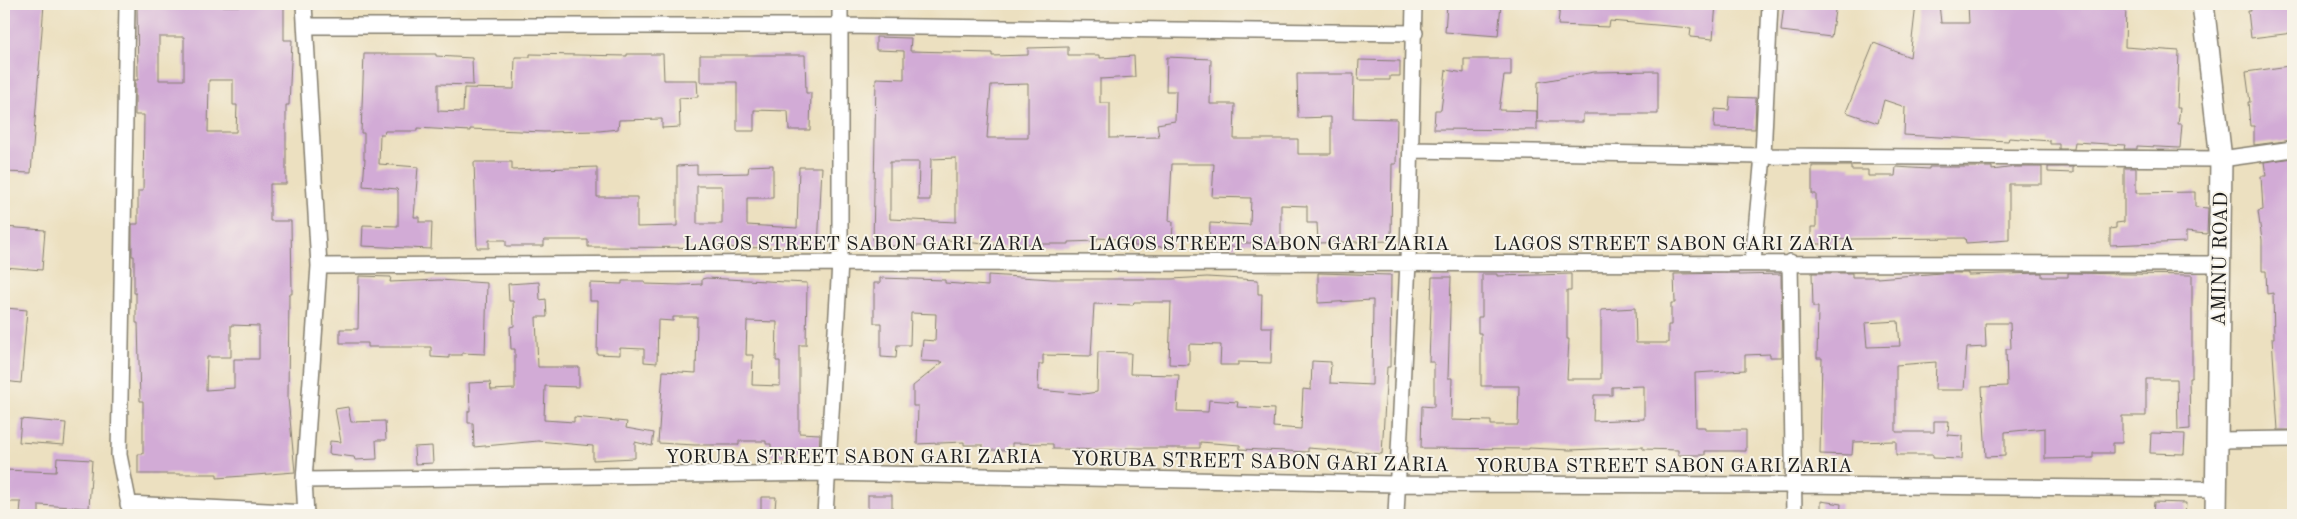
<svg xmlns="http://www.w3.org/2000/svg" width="2297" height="519" font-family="'Old Standard TT',serif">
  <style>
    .building { fill: #d2abd6; fill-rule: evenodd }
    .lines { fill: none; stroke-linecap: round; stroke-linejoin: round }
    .street-casing { stroke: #847e6e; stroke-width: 18 }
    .secondary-casing { stroke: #847e6e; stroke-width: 24 }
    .street { stroke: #fff; stroke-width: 15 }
    .secondary { stroke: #fff; stroke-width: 21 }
    .labels { text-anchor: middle; stroke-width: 4; stroke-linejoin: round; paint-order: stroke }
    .street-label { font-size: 20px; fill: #1c1c1c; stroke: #f7f3e8 }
  </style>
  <rect width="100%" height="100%" fill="#f7f3e8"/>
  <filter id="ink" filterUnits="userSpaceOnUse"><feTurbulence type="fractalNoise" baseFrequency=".02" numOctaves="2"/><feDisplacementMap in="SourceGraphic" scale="10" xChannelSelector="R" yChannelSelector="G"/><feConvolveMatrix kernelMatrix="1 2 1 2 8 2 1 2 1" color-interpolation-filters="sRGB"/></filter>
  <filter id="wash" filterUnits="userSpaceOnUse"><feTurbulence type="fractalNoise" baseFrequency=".0096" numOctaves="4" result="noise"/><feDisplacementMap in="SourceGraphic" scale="20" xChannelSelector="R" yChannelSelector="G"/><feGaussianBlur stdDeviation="1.12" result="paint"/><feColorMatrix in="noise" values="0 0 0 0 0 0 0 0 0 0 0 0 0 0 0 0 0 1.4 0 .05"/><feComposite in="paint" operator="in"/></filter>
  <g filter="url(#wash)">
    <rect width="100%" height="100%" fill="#ece0c0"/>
    <g id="blocks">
      <path class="building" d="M9,4H44L31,173L4,172V9H9Z
        M255,4H284V40H292L289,105H286V184H270V221H291L292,294H289L288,398L295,472L217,478V474H138V454H143V401H140L138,323H136V293H134V256H132V224H138V191H143L144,115H135V80H138L137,6H255ZM159,37H184V80H159ZM209,80H233V105H237L236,132H208ZM231,325L259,326V359H234V388L206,390L207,357H231Z
        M1447,4H1501L1498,36L1445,32Z
        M1560,4H1716L1713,39L1690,37L1691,28L1610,21L1609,27L1558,25Z
        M1784,4H1836L1831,37L1781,31Z
        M1916,4H1939L1941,23H1969L1968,4H2126L2125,47L2179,51L2177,108H2180L2178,124H2182L2180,148L2137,146V149H2124L2125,145L2075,142L2074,149H2059V144H2050V141L2009,138L2008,141L1904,135L1905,107L1884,100L1878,123L1846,112L1874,43L1910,57Z
        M2250,4H2293V33L2251,38L2248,11H2251Z
        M876,37L911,38L910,51L992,53V56L1028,55V48L1068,47V55H1100V58L1134,56L1135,77L1100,79V103H1110V138L1159,137L1157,124L1175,121L1176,91H1166L1167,57L1211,59L1210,104H1235L1234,139H1298V154H1331V117L1298,118L1297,74H1354L1353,118L1397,119L1396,164H1392L1391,241L1318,243L1317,223H1307V206L1281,205V243H1237L1236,247L1209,246L1210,223L1250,225L1251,198L1212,197L1214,164H1172L1169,221L1173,222L1172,247L1134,246L1135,240L1097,238V241L1069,242V244H1022V248L946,240V246H873L876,78L904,79V51L876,50ZM1028,84V138H987L991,85ZM956,158V222L890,219V162H919L918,200H930L931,159Z
        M364,54H436V56L472,58L473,85L438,84V111L463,112L464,88L514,89L515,57H530V54L627,56V54H663L664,80H697L698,97L679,98L680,127L662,128V119L619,120L618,129L599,131L544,132L470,129V131L417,128V131H385L384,134H380L379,164L418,167L414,217H419V222H432L431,249L362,246L363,225L398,226V192L397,189L363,186L365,159H364V133H361Z
        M700,55H805L806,93H811L810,130H789L788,111L754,110V131H737V82H700Z
        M1464,59H1511V76H1504L1499,110L1537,111V130L1434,129L1435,110H1441L1446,70L1464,73Z
        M1359,60L1400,61V76H1390V80H1358Z
        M2289,66L2288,105L2291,137L2293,136V140L2254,145V126H2250L2248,102H2250L2246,72Z
        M1658,71V114H1583V122H1537L1538,82L1594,72Z
        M1730,97L1756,98L1755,129L1714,128L1715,109L1729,110Z
        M2293,158V430H2278L2272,338H2274L2273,293L2267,294L2266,271H2262V240L2258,211L2263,210L2261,176H2266L2264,162Z
        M474,162H512V170L597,167V197H637V227L677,226V166L697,165V174L748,173L749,166L773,165V198H747V225L797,228L799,167H822L818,248L588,247V240H544V246H506V240H489V248H477ZM697,186H722V224H697Z
        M1812,166H1851V170H1868V176H1895L1896,167L1929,169V167H1992V170L2016,167H2042V184H2009V240L1966,243L1965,238L1851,239L1831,240V244H1816V240L1811,241V227H1816V194H1812Z
        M2048,167H2073V173L2048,172Z
        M2124,168H2136V193L2195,192V207L2208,208L2207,234L2186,232V242L2110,245V229L2116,228V223L2124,222Z
        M4,227L45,230L42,270L4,267Z
        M1318,273L1391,275L1390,367H1387L1382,454L1308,448V452L1240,449V445L1200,442V448H1126V450L1053,449V444L1012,443V450H983V445H964V442L917,444L918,406H913V386L943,362L921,361L923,340L935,341L936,314L911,313L910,345H897L896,358L881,357V323H874V283H880V278L945,280V283L988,286V275L1052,279H1172L1207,277L1258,280V294H1262L1261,327H1272L1271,363L1238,362V365H1220L1221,345L1189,344V365L1169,364L1171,302H1134L1133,305L1094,304L1091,356L1043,355V364H1039L1038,390L1084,394L1097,392L1098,352L1131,353L1130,374L1179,375L1177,411L1208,412L1209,400L1238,402L1237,407L1274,409L1273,427L1301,429L1303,389L1311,390L1312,361L1331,362L1330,383L1372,385L1373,300L1318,303Z
        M1738,273V275L1781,274L1782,357H1770V354L1745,355V370L1695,373L1696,427H1705V430H1746V451H1705V455H1678V450L1643,449V447L1570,450L1529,448V449L1421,448L1422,406L1434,407V362H1429L1432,277H1451L1448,378H1452L1451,420L1491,421V425H1518L1519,386H1481V333H1478V317H1482V274H1497V276L1571,274V291H1567V339H1569L1567,379H1601V310L1635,308L1636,343H1668V325H1671V303H1675L1674,274ZM1644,386V419L1593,421L1594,395H1612V387Z
        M1812,273H1852V277H1877V278L1941,273H1968V275L2042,273V277H2068V273L2192,275V378H2189L2190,429L2178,430L2177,379H2146V416H2122V443H2113V453H2093V458L2045,459V428L2005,432V456L1986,457L1982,387L2007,386L2006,349H2011L2010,323H1985L1986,347L1967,348L1964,390H1935L1936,362L1896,365V432H1934V421H1949L1948,435L1963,436L1962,459L1933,458V455H1896V441L1853,442L1852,455L1820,454L1822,358H1817L1818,307H1813ZM1898,321L1900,346L1867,347L1865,323Z
        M359,276L391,277L390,282L439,280L487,283L485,354L462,353V355H449V358L431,357V347H368V343H340V329H358Z
        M706,278L807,283L806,345H799V433L820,434L819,451L785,450V456H771V444H766V441H739V445H695L658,443L663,371L696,373L697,317H673V321L658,320L657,363L644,362V349L620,348V355L597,354L598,301H590V283L622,284V281H645V284L681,285L702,284V279ZM747,321L777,322L776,361H780V386L752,385L753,355H746Z
        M539,282L540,300L546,299L547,317H536L538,367H579V387L545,386L544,420L574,422V417L627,422L626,428L654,433L652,446L635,442V458L593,460V446L538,441L474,447L473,423H468V411H470L469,383L490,382L491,390L515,389V349H511L510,327L514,326L513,301H509L508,284Z
        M6,308L27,310L21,383L4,381Z
        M348,407L351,422L385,421L386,440H376L377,459L355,460L354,457L329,454L330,441L341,442L335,409Z
        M21,419L66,423L64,445L19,442Z
        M2151,433L2185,434L2184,454L2150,453Z
        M432,446L433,463L415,464L414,447Z
        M57,458L92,460L89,508L39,505V515H20L21,502H4V470L56,472Z
        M868,495H892V513H868Z
        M761,497H776L775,510H761Z
        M1821,501L1841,504L1840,515H1821Z
        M2154,502L2186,503L2185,515H2153Z"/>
    </g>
  </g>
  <g filter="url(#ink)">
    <use href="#blocks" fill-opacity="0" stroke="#847e6e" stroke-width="1"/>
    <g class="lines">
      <g class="street-casing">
        <path id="street" d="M127,4L119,455L131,515
          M304,4L319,266L304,480L306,515
          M306,26H840L1415,33
          M1411,150L1763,156L2221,159L2293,149
          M1753,262L1763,156L1770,4
          M1790,262L1794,515
          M319,266L840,263L2218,264
          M2218,440L2293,439
          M304,480L826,473L1397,484L1792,485L2215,489
          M128,504L306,513
          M825,515L840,263V4
          M1396,515L1408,262L1414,4"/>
      </g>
      <g class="secondary-casing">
        <path id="secondary" d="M2203,4L2221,159L2216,515"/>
      </g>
      <use href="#street" class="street"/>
      <use href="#secondary" class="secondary"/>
    </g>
  </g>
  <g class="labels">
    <g class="street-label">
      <text x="864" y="250">LAGOS STREET SABON GARI ZARIA</text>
      <text x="1269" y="250">LAGOS STREET SABON GARI ZARIA</text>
      <text x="1674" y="250">LAGOS STREET SABON GARI ZARIA</text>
      <text transform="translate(2219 259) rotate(-89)" y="7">AMINU ROAD</text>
      <text x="854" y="463">YORUBA STREET SABON GARI ZARIA</text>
      <text transform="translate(1260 461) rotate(1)" y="7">YORUBA STREET SABON GARI ZARIA</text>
      <text x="1664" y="472">YORUBA STREET SABON GARI ZARIA</text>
    </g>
  </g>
  <rect width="2297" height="519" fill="none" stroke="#f7f3e8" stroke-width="20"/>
</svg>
